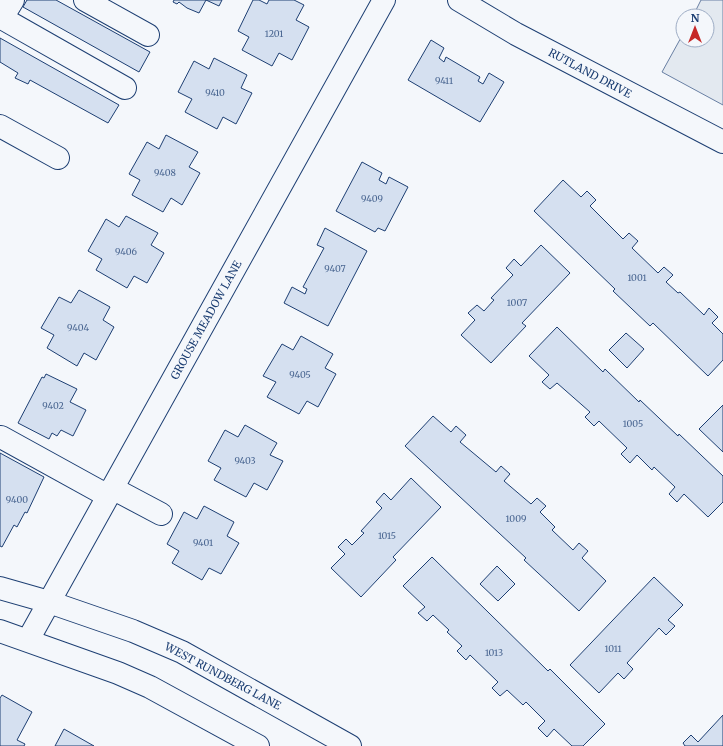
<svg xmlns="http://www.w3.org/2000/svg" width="723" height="746" font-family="Merriweather,serif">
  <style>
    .green { fill: #e3e9f0; stroke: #687fa3 }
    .building { fill: #d5e0f0; stroke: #1d3f73 }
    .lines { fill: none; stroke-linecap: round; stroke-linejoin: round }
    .minor-casing { stroke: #1d3f73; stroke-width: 24 }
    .major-casing { stroke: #1d3f73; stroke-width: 24 }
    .minor { stroke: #f4f7fb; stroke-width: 22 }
    .major { stroke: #f4f7fb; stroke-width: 22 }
    .labels { text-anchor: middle; stroke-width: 3; stroke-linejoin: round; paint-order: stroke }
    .number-label { font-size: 9px; fill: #4b6792 }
    .street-label { font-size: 11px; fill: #1d3f73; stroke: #f4f7fb }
  </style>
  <rect width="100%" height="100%" fill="#f4f7fb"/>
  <path class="green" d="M701,0H723V105L662,72L683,34V40H707V16H693Z"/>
  <path class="building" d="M27,0H56L150,52L139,72L23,7Z
    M174,0H222L219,6L206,0L199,13L187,8L179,2L177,4L173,2Z
    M253,0H259L267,4L269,0H294L304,5L296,20L309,27L292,60L279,53L272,66L242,50L249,37L238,31Z
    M0,38L119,105L108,123L30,80L28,84L15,78L18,73L0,62Z
    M431,40L444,48L439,58L444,62L446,57L480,77L478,81L483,84L489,73L504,82L480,122L408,80Z
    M214,58L247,75L241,88L252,93L236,124L223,117L217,129L185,112L192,99L178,92L194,61L209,69Z
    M166,135L198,152L189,167L200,173L182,205L171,198L163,212L132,195L140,180L129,174L147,142L159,149Z
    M362,162L382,173L379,180L386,184L389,177L408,187L385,231L378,228L375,232L336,211Z
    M563,180L581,197L587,191L596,200L590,206L623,239L629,233L638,241L632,248L658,273L664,267L673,275L666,282L678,293L680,292L704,315L709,308L718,317L712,323L723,334V360L708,376L653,323L650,326L613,291L615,289L534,211Z
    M126,216L158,233L151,245L164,253L147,283L134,276L127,288L96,270L102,259L88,251L106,219L119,227Z
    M325,228L367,251L328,326L284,303L292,287L305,294L307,289L303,287L324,248L317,245Z
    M541,245L570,273L522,323L526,326L491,363L461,335L475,320L468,313L477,305L484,311L494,300L491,298L513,275L506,268L514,259L521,266Z
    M79,290L110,307L103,320L114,327L96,360L84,353L77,366L47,348L54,335L41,328L59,297L71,303Z
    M557,327L603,372L605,369L639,402L640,400L678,436L679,434L723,476V502L708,517L684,494L677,502L669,494L675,487L654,467L652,470L637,455L630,463L621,454L627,448L599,421L594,426L585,417L590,412L557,383L550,389L542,382L549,375L529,356Z
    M626,333L644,349L627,368L609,350Z
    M301,336L333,354L325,368L336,374L318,407L307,401L299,414L267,397L276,382L263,376L282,344L293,350Z
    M46,374L77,389L70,402L86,410L73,436L61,430L57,436L52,433L49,439L18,423L42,377L44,378Z
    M723,405V452L699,429Z
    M433,416L451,432L456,426L466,435L460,442L496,472L501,466L510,474L504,481L531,504L537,498L546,506L540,512L555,527L552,530L573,550L579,543L588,551L582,558L606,581L579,611L524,560L526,558L405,446Z
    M245,425L277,443L270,455L283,461L267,490L254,483L246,497L214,480L221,468L208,461L225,430L238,437Z
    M0,453L44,477L27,513L25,512L17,527L14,525L2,547L0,546Z
    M411,478L441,507L393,557L396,560L361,597L331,568L345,554L338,547L346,539L352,545L364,533L361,531L382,508L376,502L384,493L391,500Z
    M204,506L234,522L227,536L239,543L221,574L209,568L202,580L172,563L179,551L167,544L184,512L197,519Z
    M432,557L548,671L550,669L605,724L583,746H572L554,729L547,737L538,728L545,721L526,702L523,705L507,690L500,696L492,688L498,682L470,655L466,660L457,651L462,646L447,632L449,630L433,615L427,621L418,613L425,607L403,586Z
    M497,566L515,584L498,601L480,584Z
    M654,577L683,605L668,620L675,626L666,635L659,628L627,663L633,669L624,679L618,673L599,693L570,665Z
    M2,695L32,712L17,740L25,744L24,746H0V698Z
    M723,715V746H685L683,743L691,735L698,742Z
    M64,729L94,746H55Z"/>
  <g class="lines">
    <g class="minor-casing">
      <path id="minor" d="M85,0L148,35
        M459,0L516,34L723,142
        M0,17L125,88
        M2,18L13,0
        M0,126L58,158
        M1,437L108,496
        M112,488L161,514
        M28,640L384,0"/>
    </g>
    <g class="major-casing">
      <path id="major" d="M0,588L49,602L133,631L182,652L350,746
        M0,631L118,673L150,687L258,746"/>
    </g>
    <use href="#minor" class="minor"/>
    <use href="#major" class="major"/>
  </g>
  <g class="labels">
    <g class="number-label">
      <text x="274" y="37">1201</text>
      <text x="444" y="84">9411</text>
      <text x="215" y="96">9410</text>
      <text x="165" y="176">9408</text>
      <text x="372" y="202">9409</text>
      <text x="126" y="255">9406</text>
      <text x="335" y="272">9407</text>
      <text x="637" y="281">1001</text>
      <text x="517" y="306">1007</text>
      <text x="78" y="331">9404</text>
      <text x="300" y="378">9405</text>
      <text x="53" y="409">9402</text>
      <text x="633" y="427">1005</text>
      <text x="245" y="464">9403</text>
      <text x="17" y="503">9400</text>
      <text x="516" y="522">1009</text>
      <text x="387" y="539">1015</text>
      <text x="203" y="546">9401</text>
      <text x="613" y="652">1011</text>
      <text x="494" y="656">1013</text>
    </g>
    <g class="street-label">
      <text transform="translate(590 73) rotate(28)" y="4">RUTLAND DRIVE</text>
      <text transform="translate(206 320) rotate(-61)" y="4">GROUSE MEADOW LANE</text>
      <text transform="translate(223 676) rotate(28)" y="4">WEST RUNDBERG LANE</text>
    </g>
  </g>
  <g transform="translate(695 28)"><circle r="19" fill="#f4f7fb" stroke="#9eadc5"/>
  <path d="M0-3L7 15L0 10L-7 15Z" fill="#c62828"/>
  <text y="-6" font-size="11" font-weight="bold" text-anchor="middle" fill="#1d3f73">N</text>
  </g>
</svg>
